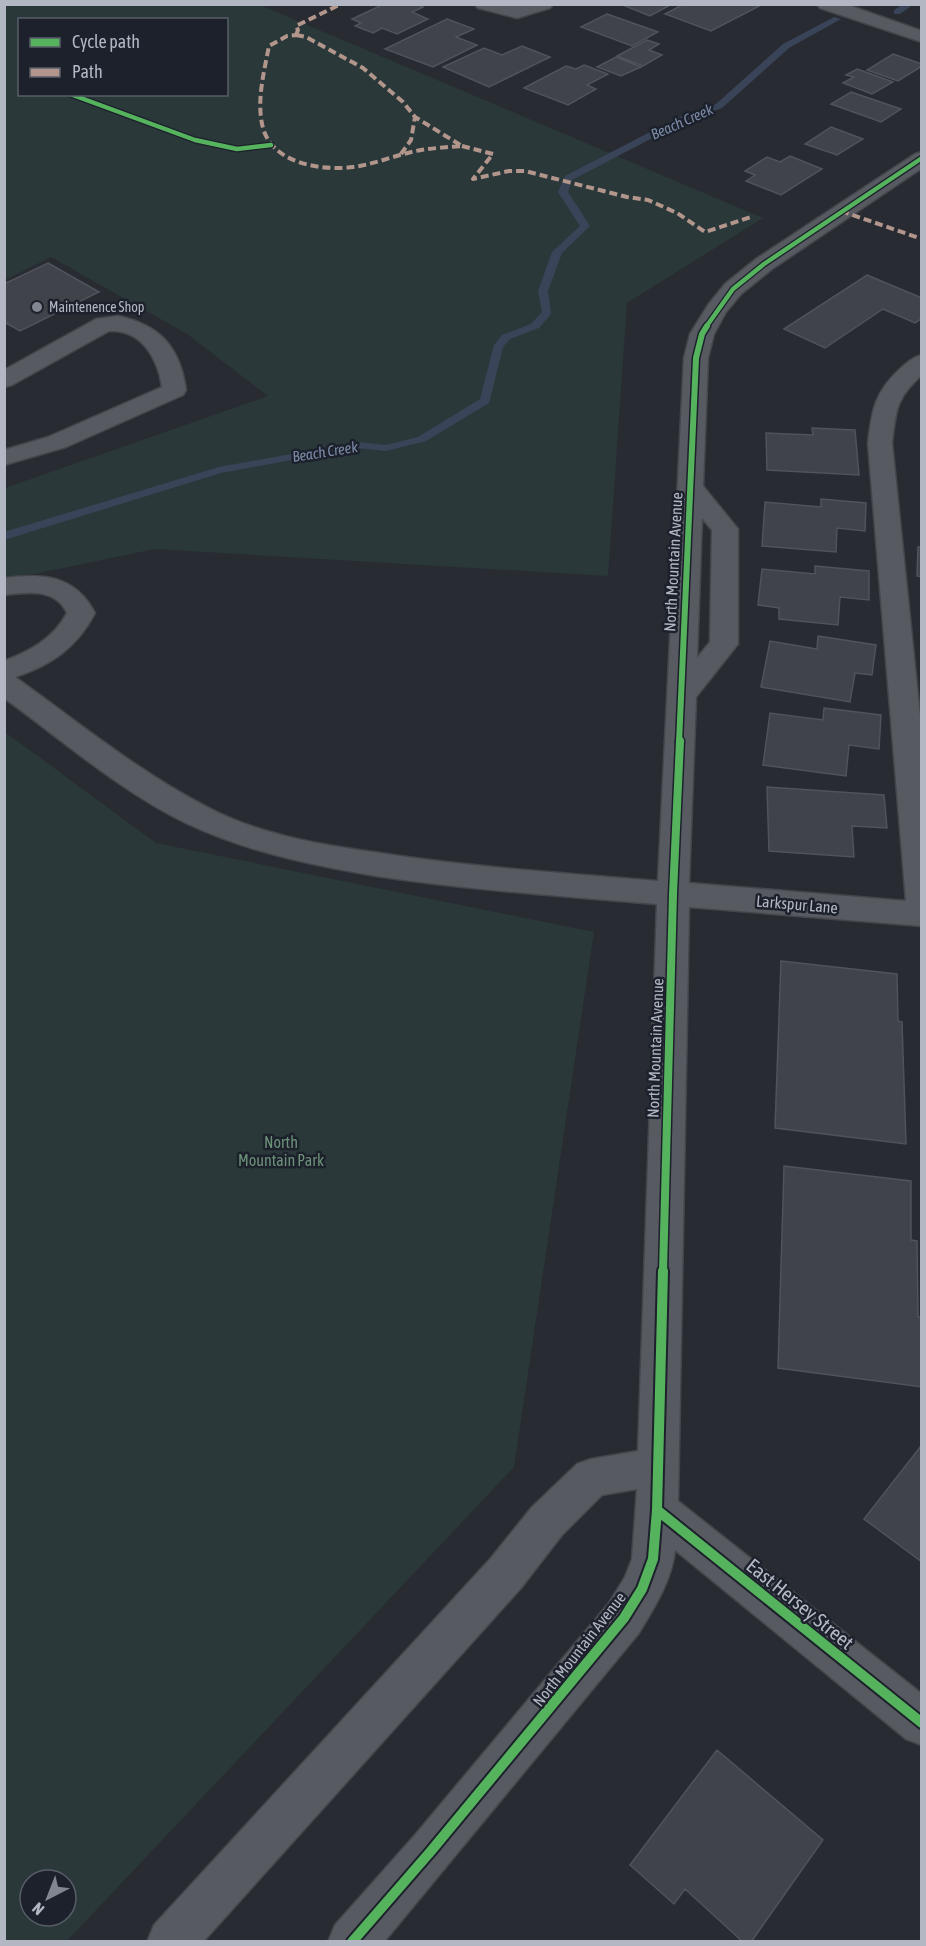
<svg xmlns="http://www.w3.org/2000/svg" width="926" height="1946" font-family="'Asap Condensed',sans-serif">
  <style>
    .green { fill: #2a383a; fill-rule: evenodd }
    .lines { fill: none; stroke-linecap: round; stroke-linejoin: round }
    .stream { fill: #394459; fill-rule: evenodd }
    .building { fill: #404349; stroke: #4f535a; stroke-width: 1.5 }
    .minor-casing { stroke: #44464c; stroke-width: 3 }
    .minor { fill: #575a61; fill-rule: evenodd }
    .quiet { stroke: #b2968c; stroke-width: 4; stroke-dasharray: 8 4; stroke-linecap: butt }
    .cycleway-far3-casing { stroke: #1c212c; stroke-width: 7 }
    .cycleway-far2-casing { stroke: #1c212c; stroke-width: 9 }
    .cycleway-far1-casing { stroke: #1c212c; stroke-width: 11 }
    .cycleway-casing { stroke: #1c212c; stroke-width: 14 }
    .cycleway-far3 { stroke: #56b35d; stroke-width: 4.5 }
    .cycleway-far2 { stroke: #56b35d; stroke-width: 6 }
    .cycleway-far1 { stroke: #56b35d; stroke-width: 8 }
    .cycleway { stroke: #56b35d; stroke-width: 10 }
    .poi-dot { fill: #828690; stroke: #1c212c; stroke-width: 2 }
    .labels { text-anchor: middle; stroke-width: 5; stroke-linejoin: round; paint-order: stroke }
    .far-poi-label { font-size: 14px; fill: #b2b7c3; stroke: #1c212c; text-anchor: start }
    .far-water-label { font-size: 15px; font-style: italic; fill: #7d8ca8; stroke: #1c212c }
    .street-label { font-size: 16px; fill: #b2b7c3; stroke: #1c212c }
    .park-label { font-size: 16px; fill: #6c9178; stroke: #1c212c }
    .near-street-label { font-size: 20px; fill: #b2b7c3; stroke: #1c212c }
  </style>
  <rect width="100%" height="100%" fill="#282b32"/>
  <path class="green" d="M5,5H260L763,218L627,303L608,576L155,549L5,580V488L268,396L187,334L51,257L5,280ZM20,20H226V94H20Z
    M5,732L156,843L594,932L514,1467L66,1942L5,1941ZM30,1880H66V1916H30Z"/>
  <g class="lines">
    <path class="stream" d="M903,4H914L900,14H894V10Z
      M834,17L841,19L789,48L722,108L685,121L572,180L568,192L590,226L562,253L548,291L551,314L539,328L510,339L503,347L489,403L426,441L386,451L357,448L221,473L4,540V532L219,467L357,442L386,445L418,437L480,399L494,345L502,335L531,324L542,312L538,291L552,252L580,226L558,192L565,176L679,117L716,104L783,44Z"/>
  </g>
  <path class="building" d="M384,4H415L423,7L412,12L428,19L397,34L382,28L373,33L355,26L361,23L352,19Z
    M629,4H672L650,16L625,6Z
    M684,4H763L711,31L665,14Z
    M607,14L658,32L632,46L581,27Z
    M447,19L474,29L456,37L477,45L433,67L385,49Z
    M647,40L659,44L649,50L662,55L643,66L617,56Z
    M522,46L550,57L489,87L443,67L484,48L502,55Z
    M893,54L922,64V66L898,81L867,70Z
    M616,57L641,67L621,76L597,67Z
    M584,65L608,74L587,85L596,89L568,105L524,88L566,66L576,69Z
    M857,69L893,82L872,94L843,83L854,77L846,75Z
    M851,92L901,109L881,122L831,104Z
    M831,127L863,139L837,155L805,144Z
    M790,156L822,169L781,195L746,181L755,175L745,171L767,157L780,162Z
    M48,263L99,292L20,331L4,322V284Z
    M867,275L922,298V318L915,323L883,309L825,348L784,329Z
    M812,428L855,430L859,475L767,470L766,433L813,435Z
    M821,499L866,503L865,531L837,528L836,552L762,546L765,502L821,507Z
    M918,547H922V577L917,576Z
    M815,566L869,571V600L840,597L838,625L779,619V608L758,605L762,569L815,574Z
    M818,636L876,645L872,675L855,673L850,702L761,687L770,641L817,649Z
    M824,708L881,715L879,749L849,745L846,776L763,765L770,713L823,720Z
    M767,787L884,795L887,828L852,826L854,857L769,851Z
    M781,961L897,974L898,1021L902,1022L906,1144L775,1128Z
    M784,1166L911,1181V1240L917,1241L918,1317H921L922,1387L778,1368Z
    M921,1446H922V1562L864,1519Z
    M717,1750L823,1840L751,1942H743L685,1889L674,1904L630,1865Z"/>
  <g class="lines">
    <g class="minor-casing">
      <path id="minor" d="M475,4L516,6L553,4L550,8L517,18L478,8Z
        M817,4H845L922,31V42L820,8Z
        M922,152V168L772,269L741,294L726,312L714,334L708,358L703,486L738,529V644L696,697L689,883L906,901L868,443C872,409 875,391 902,367C908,362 913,357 922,355V375C896,398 896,410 892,443L922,735V926L689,907L678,1501L922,1694V1745L906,1739L675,1550C672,1580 654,1608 639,1633L384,1942H328L335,1925L415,1835L609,1603L625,1577L632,1559L637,1489L602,1495L562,1535L521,1588L203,1942H147L154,1925L491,1558L532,1507L577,1464L591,1459L638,1451L657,904C563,896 469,890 376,876C311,865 248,852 188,824C124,794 62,740 4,698V661C30,651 54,638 67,613C55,588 28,592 4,595V578C43,573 75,575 95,613C77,647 52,665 15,677C78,722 139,772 207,807C258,834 316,844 373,852C467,867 563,873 658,881L684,358L690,334L708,305L725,284L756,259L915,154ZM702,518L712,530L710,642L697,658Z
        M118,316C160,325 180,347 186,390L183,395L66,447L4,465V450L48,437L162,387C158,358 141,329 109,331L12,385L4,387V370L96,319Z"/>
    </g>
    <use href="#minor" class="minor"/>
    <path class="quiet" d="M296,35L306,37L363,68L403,102L415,117L462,146C448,147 434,148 421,150C398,154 376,164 353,167C322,171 273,164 263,128C256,102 264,72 269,46L287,36Z
      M296,35L298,30L296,26L341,4
      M462,146L493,154L473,179L509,171H525L627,197L648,200L677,213L705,232L751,217
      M401,154L411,140L415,117
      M841,211L922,239"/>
    <g class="cycleway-far3-casing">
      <path id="cycleway-far3" d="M70,94L195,140L237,149L271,145
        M706,327L733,289L764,264L922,158"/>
    </g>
    <g class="cycleway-far2-casing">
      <path id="cycleway-far2" d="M679,743L696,358L702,334L707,326"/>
    </g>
    <g class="cycleway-far1-casing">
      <path id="cycleway-far1" d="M663,1272L673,894L680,741"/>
    </g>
    <g class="cycleway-casing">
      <path id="cycleway" d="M657,1510L922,1723
        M352,1942L431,1851L624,1618L642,1589L653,1559L657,1510L663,1271"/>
    </g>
    <use href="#cycleway-far3" class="cycleway-far3"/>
    <use href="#cycleway-far2" class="cycleway-far2"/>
    <use href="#cycleway-far1" class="cycleway-far1"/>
    <use href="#cycleway" class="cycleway"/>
  </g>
  <circle class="poi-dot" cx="37" cy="307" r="6"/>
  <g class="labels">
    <g class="far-poi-label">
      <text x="49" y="312">Maintenence Shop</text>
    </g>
    <g class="far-water-label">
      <text transform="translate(682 122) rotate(-24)" y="5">Beach Creek</text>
      <text transform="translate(325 452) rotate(-9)" y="5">Beach Creek</text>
    </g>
    <g class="street-label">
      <text transform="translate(673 562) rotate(-87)" y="6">North Mountain Avenue</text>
      <text transform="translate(797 904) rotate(5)" y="6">Larkspur Lane</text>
      <text transform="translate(655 1048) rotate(-88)" y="6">North Mountain Avenue</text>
      <text transform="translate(579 1649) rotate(-52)" y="6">North Mountain Avenue</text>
    </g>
    <g class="park-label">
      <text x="281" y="1148">North<tspan x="281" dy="18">Mountain Park</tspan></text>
    </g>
    <g class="near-street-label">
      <text transform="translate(800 1604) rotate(39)" y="7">East Hersey Street</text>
    </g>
  </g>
  <rect width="926" height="1946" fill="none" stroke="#b2b7c3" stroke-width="12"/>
  <rect x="18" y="18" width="210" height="78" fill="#1c212c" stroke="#585d68" stroke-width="1.5"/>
  <rect x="30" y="38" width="30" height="9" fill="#56b35d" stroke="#585d68" stroke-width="1.5"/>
  <text x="72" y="48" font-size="18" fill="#b2b7c3">Cycle path</text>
  <rect x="30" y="68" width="30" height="9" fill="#b2968c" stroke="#585d68" stroke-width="1.5"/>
  <text x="72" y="78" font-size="18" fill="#b2b7c3">Path</text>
  <g transform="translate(48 1898) rotate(222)"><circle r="28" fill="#1c212c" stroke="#585d68" stroke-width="1.5"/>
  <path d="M0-4.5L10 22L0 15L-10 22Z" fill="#828690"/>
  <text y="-9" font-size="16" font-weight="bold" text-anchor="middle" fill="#b2b7c3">N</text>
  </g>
</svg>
